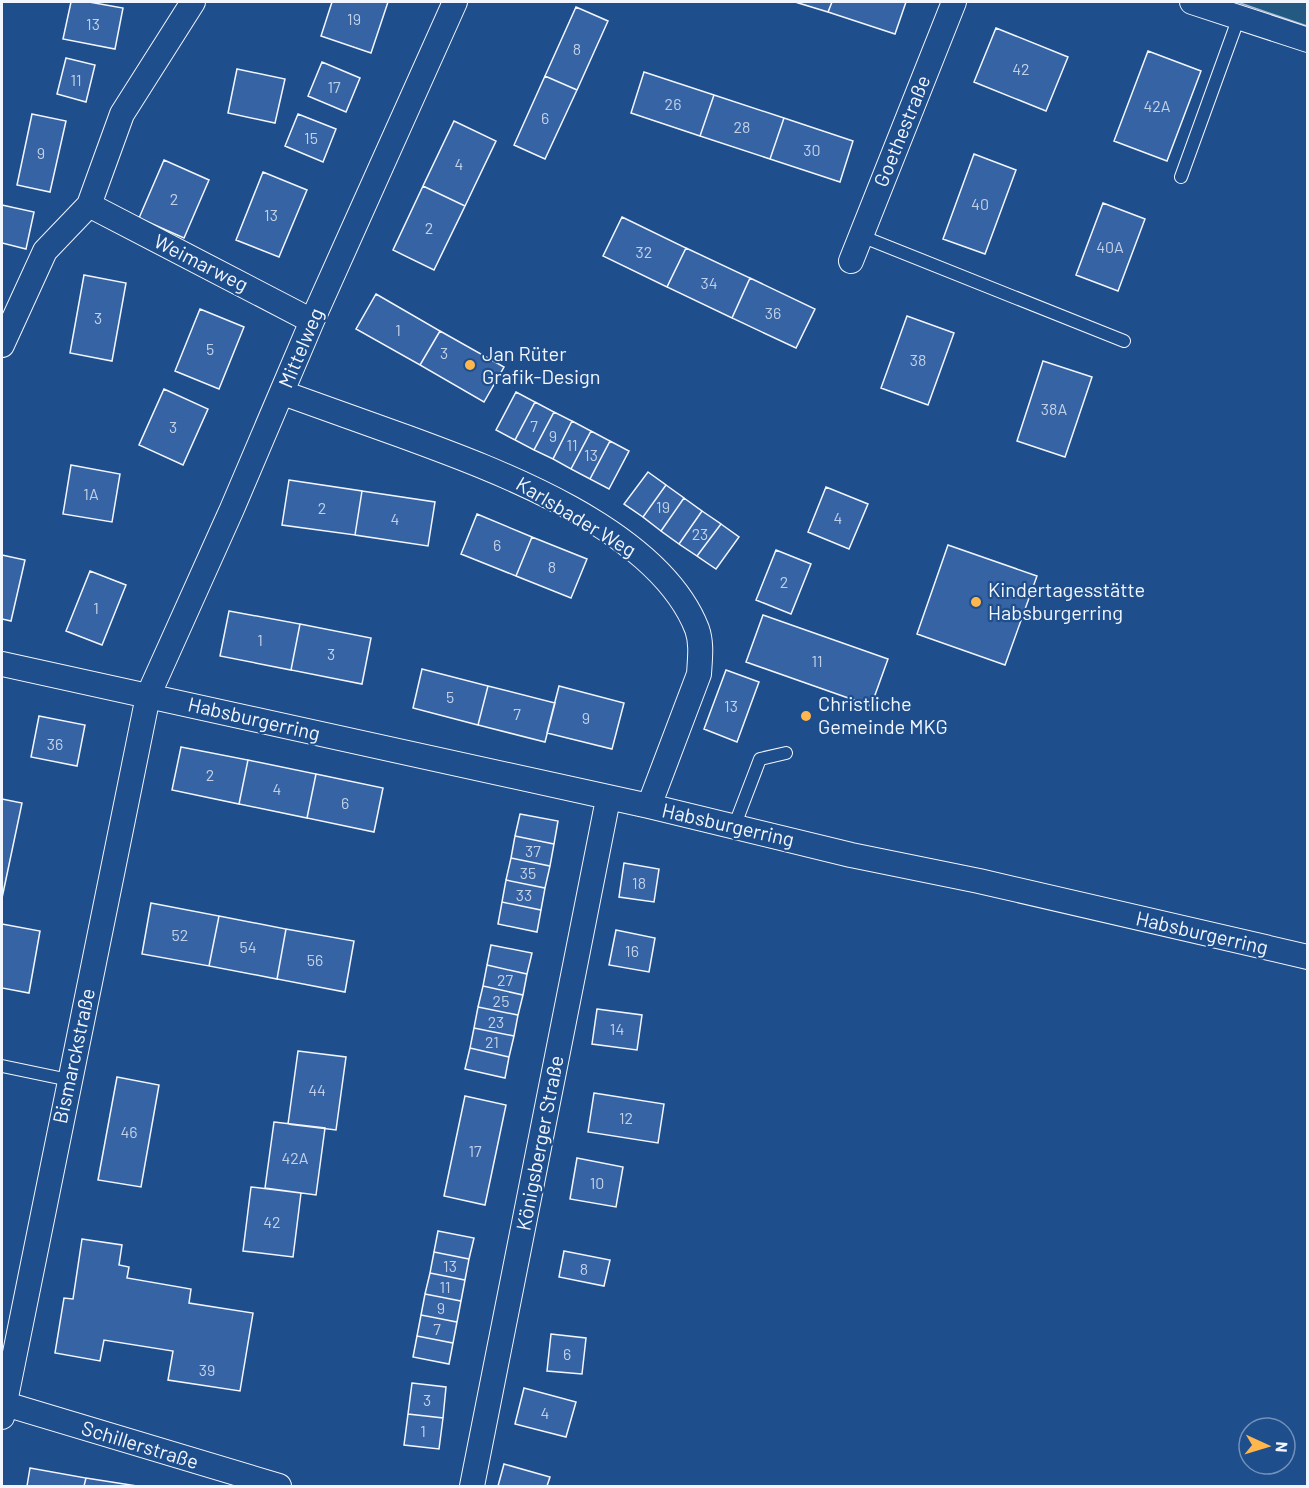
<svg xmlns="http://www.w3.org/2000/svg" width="1309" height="1488" font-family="Barlow,sans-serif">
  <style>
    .green { fill: #245a82; stroke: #a8bbd7; stroke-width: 1.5 }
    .building { fill: #3563a3; stroke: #f2f6ff; stroke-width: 1.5 }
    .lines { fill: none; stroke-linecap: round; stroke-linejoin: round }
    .lane-casing { stroke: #f2f6ff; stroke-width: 14 }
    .street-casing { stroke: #f2f6ff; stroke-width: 26 }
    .lane { stroke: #1f4e8c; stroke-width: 12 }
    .street { stroke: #1f4e8c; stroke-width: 24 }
    .poi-dot { fill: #ffb74d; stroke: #1f4e8c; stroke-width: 2 }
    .labels { text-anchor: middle; stroke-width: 4.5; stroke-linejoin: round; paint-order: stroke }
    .number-label { font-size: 16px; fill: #c3d1e8 }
    .street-label { font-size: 20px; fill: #f2f6ff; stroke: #1f4e8c }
    .poi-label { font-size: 20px; fill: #f2f6ff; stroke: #1f4e8c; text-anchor: start }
  </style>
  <rect width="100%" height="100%" fill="#1f4e8c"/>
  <path class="green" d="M1237,2H1307V26Z"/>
  <path class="building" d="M71,2H89L123,8L115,49L63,39Z
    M332,2H388L371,53L321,36Z
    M795,2H832L828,12Z
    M832,2H906L895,34L828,12Z
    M576,7L608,21L577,90L545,76Z
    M996,28L1068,57L1046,111L974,82Z
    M1148,51L1201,71L1167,161L1114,141Z
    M66,58L95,65L86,102L57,94Z
    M322,62L360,78L346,112L308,96Z
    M237,69L285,79L275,123L228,113Z
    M644,72L714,95L700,136L631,113Z
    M545,76L577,90L545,159L514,145Z
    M714,95L784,118L770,159L700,136Z
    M32,114L66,121L50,192L17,185Z
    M298,114L336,129L323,162L285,146Z
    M784,118L853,141L840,182L770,159Z
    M454,121L496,141L465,206L423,186Z
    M974,154L1016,170L985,254L943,239Z
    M164,160L209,180L184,238L139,218Z
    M263,172L307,190L279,257L236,240Z
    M423,186L465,206L434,270L393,250Z
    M1103,203L1145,219L1118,291L1076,275Z
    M2,205L34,212L26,249L2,243Z
    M622,217L686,248L667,287L603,256Z
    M686,248L750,278L732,318L667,287Z
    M84,275L126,283L112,361L70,353Z
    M750,278L815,309L796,348L732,318Z
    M376,294L440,331L420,365L356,329Z
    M200,309L244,327L219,389L175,371Z
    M907,316L954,333L928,405L881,388Z
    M440,331L504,367L484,402L420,365Z
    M1043,361L1092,377L1065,457L1017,441Z
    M164,389L208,409L183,465L139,445Z
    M516,392L535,402L515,440L496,430Z
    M535,402L554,412L534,450L515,440Z
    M554,412L572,421L553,459L534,450Z
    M572,421L591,431L571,469L553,459Z
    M591,431L610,441L590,479L571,469Z
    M610,441L629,451L609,489L590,479Z
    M71,465L120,474L112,522L63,514Z
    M648,472L666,485L643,517L624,504Z
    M289,480L362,491L355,535L282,525Z
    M666,485L684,498L661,531L643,517Z
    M826,487L868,504L849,549L808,532Z
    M362,491L435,502L428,546L355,535Z
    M684,498L702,511L679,544L661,531Z
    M702,511L721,524L697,556L679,544Z
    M477,514L532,537L516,576L461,554Z
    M721,524L739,537L716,569L697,556Z
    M532,537L587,559L571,598L516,576Z
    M948,545L1037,576L1005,665L917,634Z
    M776,550L811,564L791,614L756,600Z
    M2,555L25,560L11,621L2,619Z
    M90,571L126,585L102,645L66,631Z
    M229,611L300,624L291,670L220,656Z
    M763,615L888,659L871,706L746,662Z
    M300,624L371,638L362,684L291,670Z
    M422,669L488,686L478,725L413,708Z
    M726,670L759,682L737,742L704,729Z
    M488,686L555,703L545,742L478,725Z
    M559,686L624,703L612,749L547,733Z
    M39,716L85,725L77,766L31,757Z
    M181,747L248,760L239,804L172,790Z
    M248,760L316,774L307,818L239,804Z
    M316,774L383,788L374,832L307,818Z
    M2,799L22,803L2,898Z
    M520,814L558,821L554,844L515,836Z
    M515,836L554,844L550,866L511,858Z
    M511,858L550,866L545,888L506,880Z
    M624,863L659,869L654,902L619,897Z
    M506,880L545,888L541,910L502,902Z
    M502,902L541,910L537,932L498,924Z
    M151,903L219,916L209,966L142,954Z
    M219,916L286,929L277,979L209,966Z
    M2,924L40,931L29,993L2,988Z
    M286,929L354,941L345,992L277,979Z
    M616,930L655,938L649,972L609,965Z
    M491,945L532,953L527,974L487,965Z
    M487,965L527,974L523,995L483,986Z
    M483,986L523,995L518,1015L478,1007Z
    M478,1007L518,1015L514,1036L474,1028Z
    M597,1009L642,1015L637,1050L592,1044Z
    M474,1028L514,1036L509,1057L470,1048Z
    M470,1048L509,1057L505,1078L465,1069Z
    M298,1051L346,1057L336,1130L288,1124Z
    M117,1077L159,1085L141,1187L98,1180Z
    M594,1093L664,1104L658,1143L588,1132Z
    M465,1096L506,1105L485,1205L444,1196Z
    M274,1122L325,1128L316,1195L265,1188Z
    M577,1158L623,1167L616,1207L570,1199Z
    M251,1187L301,1193L293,1257L243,1251Z
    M438,1231L474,1238L469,1259L434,1252Z
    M82,1239L122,1245L119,1265L129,1267L127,1278L191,1289L189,1303L253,1313L240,1391L168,1380L173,1351L104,1340L100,1361L55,1353L64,1298L73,1299Z
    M564,1251L610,1260L604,1286L559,1277Z
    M434,1252L469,1259L465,1280L430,1273Z
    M430,1273L465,1280L461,1301L425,1294Z
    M425,1294L461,1301L457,1322L421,1315Z
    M421,1315L457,1322L453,1343L417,1336Z
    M551,1334L586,1338L582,1374L547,1371Z
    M417,1336L453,1343L449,1364L413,1357Z
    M412,1383L446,1387L443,1418L408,1414Z
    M524,1388L576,1402L566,1437L515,1424Z
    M408,1414L443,1418L439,1449L404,1445Z
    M504,1464L550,1477L547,1486H498Z
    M30,1468L86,1478L84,1486H27Z
    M86,1478L137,1486H84Z"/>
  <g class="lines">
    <g class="lane-casing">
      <path id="lane" d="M1181,177L1239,17
        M861,236L1124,341
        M734,827L760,759L786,753
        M2,1066L69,1080"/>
    </g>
    <g class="street-casing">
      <path id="street" d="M1192,2L1308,40
        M89,205L312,321
        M851,261L954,2
        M2,345L45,251L89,205L122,114L193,2
        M283,393C323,407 363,422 403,436C496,470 658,529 697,629C702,643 700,658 699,674L649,806
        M2,664L649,806L851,855L979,881L1308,957
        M2,1403L279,1486
        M2,1417L148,696L232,509L312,321L455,2
        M472,1486L608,799"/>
    </g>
    <use href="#lane" class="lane"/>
    <use href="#street" class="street"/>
  </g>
  <g class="poi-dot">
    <circle cx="470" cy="365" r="6"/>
    <circle cx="976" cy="602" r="6"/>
    <circle cx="806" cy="716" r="6"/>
  </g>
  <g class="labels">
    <g class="number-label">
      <text x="354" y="25">19</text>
      <text x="93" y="30">13</text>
      <text x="577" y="55">8</text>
      <text x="1021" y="75">42</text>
      <text x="76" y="86">11</text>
      <text x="334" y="93">17</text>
      <text x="673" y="110">26</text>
      <text x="1157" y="112">42A</text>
      <text x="545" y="124">6</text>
      <text x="742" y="133">28</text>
      <text x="311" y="144">15</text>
      <text x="812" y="156">30</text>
      <text x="41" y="159">9</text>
      <text x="459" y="170">4</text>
      <text x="174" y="205">2</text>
      <text x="980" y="210">40</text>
      <text x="271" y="221">13</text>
      <text x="429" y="234">2</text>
      <text x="1110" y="253">40A</text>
      <text x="644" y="258">32</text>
      <text x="709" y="289">34</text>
      <text x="773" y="319">36</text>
      <text x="98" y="324">3</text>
      <text x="398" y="336">1</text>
      <text x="210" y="355">5</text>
      <text x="444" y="359">3</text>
      <text x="918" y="366">38</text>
      <text x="1054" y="415">38A</text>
      <text x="534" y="432">7</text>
      <text x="173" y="433">3</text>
      <text x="553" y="442">9</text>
      <text x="572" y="451">11</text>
      <text x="591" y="461">13</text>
      <text x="91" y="500">1A</text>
      <text x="663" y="513">19</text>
      <text x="322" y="514">2</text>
      <text x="838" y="524">4</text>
      <text x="395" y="525">4</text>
      <text x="700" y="540">23</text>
      <text x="497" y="551">6</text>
      <text x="552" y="573">8</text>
      <text x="784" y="588">2</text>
      <text x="96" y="614">1</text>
      <text x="260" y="646">1</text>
      <text x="331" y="660">3</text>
      <text x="817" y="667">11</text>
      <text x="450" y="703">5</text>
      <text x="731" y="712">13</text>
      <text x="517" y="720">7</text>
      <text x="586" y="724">9</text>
      <text x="55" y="750">36</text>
      <text x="210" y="781">2</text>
      <text x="277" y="795">4</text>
      <text x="345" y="809">6</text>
      <text x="533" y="857">37</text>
      <text x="528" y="879">35</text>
      <text x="639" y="889">18</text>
      <text x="524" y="901">33</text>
      <text x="180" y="941">52</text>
      <text x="248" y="953">54</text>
      <text x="632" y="957">16</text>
      <text x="315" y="966">56</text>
      <text x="505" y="986">27</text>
      <text x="501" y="1007">25</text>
      <text x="496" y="1028">23</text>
      <text x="617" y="1035">14</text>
      <text x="492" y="1048">21</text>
      <text x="317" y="1096">44</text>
      <text x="626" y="1124">12</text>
      <text x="129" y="1138">46</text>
      <text x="475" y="1157">17</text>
      <text x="295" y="1164">42A</text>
      <text x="597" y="1189">10</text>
      <text x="272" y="1228">42</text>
      <text x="450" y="1272">13</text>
      <text x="584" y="1275">8</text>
      <text x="445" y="1293">11</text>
      <text x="441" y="1314">9</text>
      <text x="437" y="1335">7</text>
      <text x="567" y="1360">6</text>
      <text x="207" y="1376">39</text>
      <text x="427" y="1406">3</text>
      <text x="545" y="1419">4</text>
      <text x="423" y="1437">1</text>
    </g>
    <g class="street-label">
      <text transform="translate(902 131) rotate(-68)" y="7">Goethestraße</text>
      <text transform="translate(201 263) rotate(27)" y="7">Weimarweg</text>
      <text transform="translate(301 348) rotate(-67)" y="7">Mittelweg</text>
      <text transform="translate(576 517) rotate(31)" y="7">Karlsbader Weg</text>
      <text transform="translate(254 719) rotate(13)" y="7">Habsburgerring</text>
      <text transform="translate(728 825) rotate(13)" y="7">Habsburgerring</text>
      <text transform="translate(1202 933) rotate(13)" y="7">Habsburgerring</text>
      <text transform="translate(74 1056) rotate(-78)" y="7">Bismarckstraße</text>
      <text transform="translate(540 1143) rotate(-79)" y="7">Königsberger Straße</text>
      <text transform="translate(140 1445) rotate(17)" y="7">Schillerstraße</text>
    </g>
    <g class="poi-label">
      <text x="482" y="361">Jan Rüter<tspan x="482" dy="23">Grafik-Design</tspan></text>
      <text x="988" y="597">Kindertagesstätte<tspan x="988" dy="23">Habsburgerring</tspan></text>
      <text x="818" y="711">Christliche<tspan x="818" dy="23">Gemeinde MKG</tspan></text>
    </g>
  </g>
  <rect width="1309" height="1488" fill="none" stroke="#f2f6ff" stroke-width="6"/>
  <g transform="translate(1267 1446) rotate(94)"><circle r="28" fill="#1f4e8c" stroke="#7391ba" stroke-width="1.5"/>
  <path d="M0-4.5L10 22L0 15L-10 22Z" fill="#ffb74d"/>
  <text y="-9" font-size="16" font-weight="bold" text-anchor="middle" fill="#f2f6ff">N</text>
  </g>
</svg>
